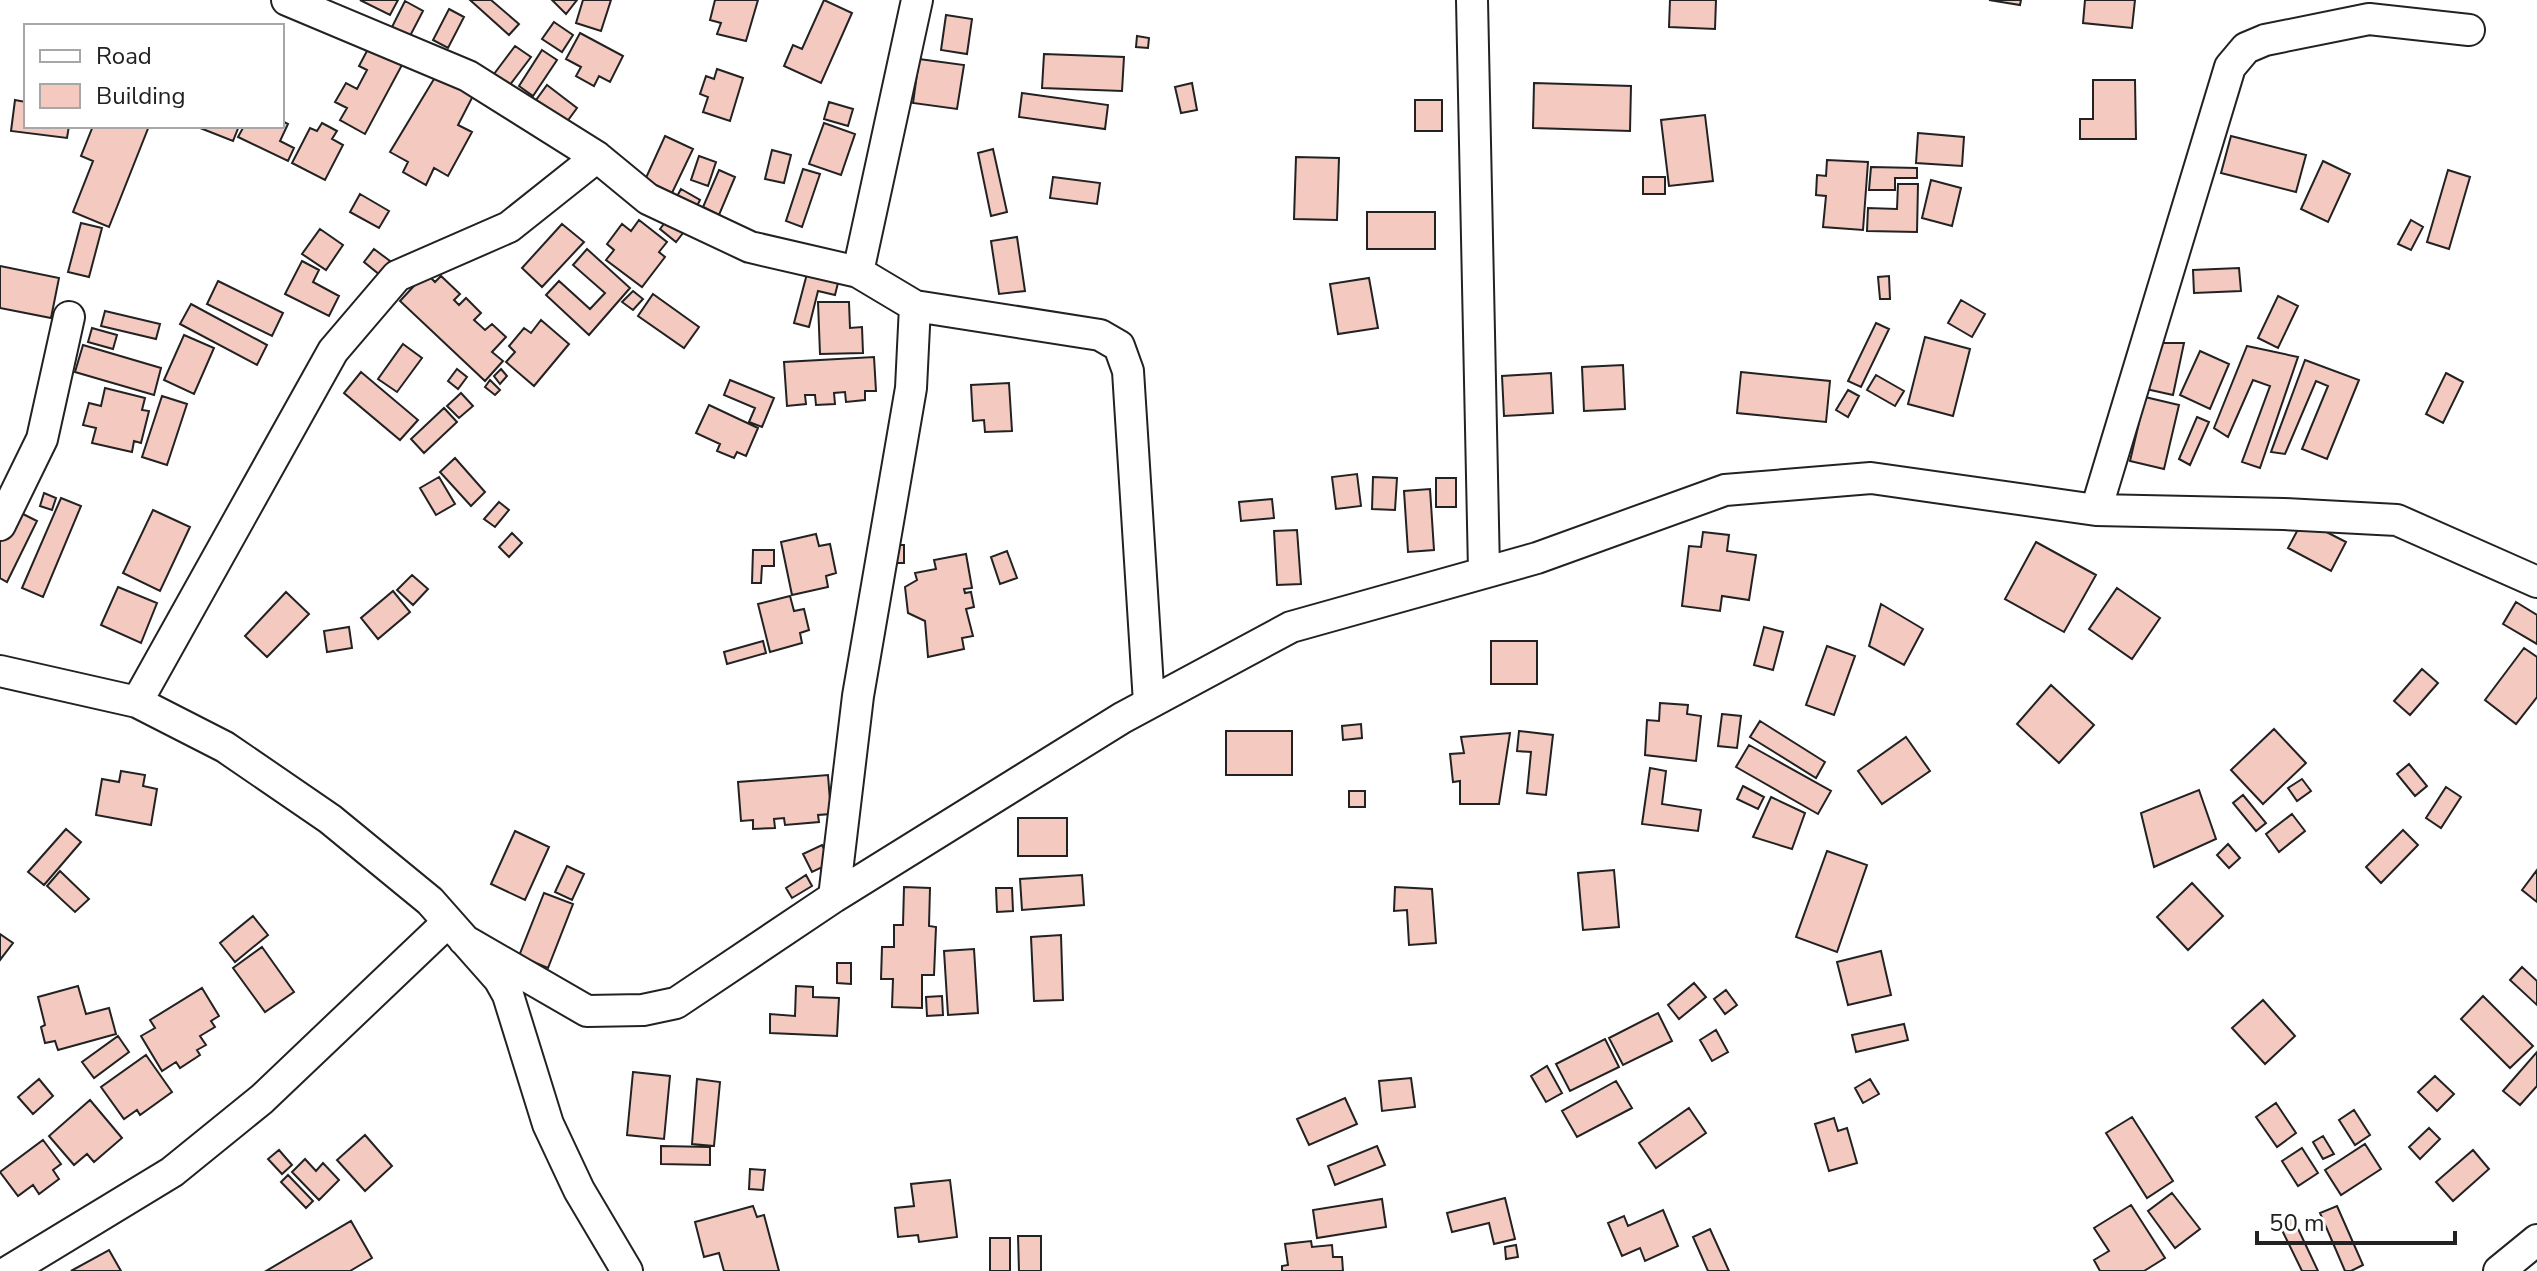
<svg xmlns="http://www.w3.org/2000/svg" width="2537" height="1271" font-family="'Nunito Sans',sans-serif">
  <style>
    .building { fill: #f3c9c0; stroke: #222; stroke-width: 2 }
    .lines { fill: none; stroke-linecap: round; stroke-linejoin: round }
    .minor-casing { stroke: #222; stroke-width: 34 }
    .minor { stroke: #fff; stroke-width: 30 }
  </style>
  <rect width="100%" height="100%" fill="#fff"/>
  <path class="building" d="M360,0H398L390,15Z
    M470,0H491L519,24L509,35Z
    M552,0H577L566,14Z
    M583,0H611L601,31L576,23Z
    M715,0H758L746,41L717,34L721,23L710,20Z
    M824,0L852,13L821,83L784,66L793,45L802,49Z
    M1670,0H1716L1715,29L1669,27Z
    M1989,0H2021L2020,5Z
    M2085,0H2135L2132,28L2083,23Z
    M405,1L423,11L410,36L392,27Z
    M449,9L464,17L448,48L433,40Z
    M946,15L972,19L967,54L941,50Z
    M554,22L573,35L562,52L542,39Z
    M580,33L623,56L610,82L599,76L594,86L576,76L581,67L566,59Z
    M1137,36L1149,38L1148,48L1136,47Z
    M515,46L531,57L506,90L491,78Z
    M369,47L402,65L365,134L340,120L347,108L335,102L346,83L357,89L367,70L359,66Z
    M542,50L557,60L533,96L519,86Z
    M1044,54L1124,57L1122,91L1042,88Z
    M919,59L964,65L957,109L913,103Z
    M717,69L743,78L730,121L703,112L708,97L700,94L706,76L714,79Z
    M437,74L474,94L458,125L472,132L448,176L434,168L426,185L403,172L408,162L390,152Z
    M2093,80H2135L2136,139H2080V119H2093Z
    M1192,83L1197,110L1181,113L1175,87Z
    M1534,83L1631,86L1630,131L1533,128Z
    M547,85L577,108L566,123L536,100Z
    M1022,93L1108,105L1105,129L1019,117Z
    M15,100L26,102V126H69L67,138L11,131Z
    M1415,100H1442V131H1415Z
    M829,102L853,109L848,126L824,119Z
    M1705,115L1713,181L1669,186L1661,120Z
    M282,121L288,124L280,141L294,148L288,161L238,137L244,126H282Z
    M322,123L337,131L332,139L343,145L325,180L292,163L310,128L317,131Z
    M824,123L855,134L841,175L809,164Z
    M93,126H149L109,227L73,212L93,161L81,156Z
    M195,126H239L233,141Z
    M1918,133L1964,137L1962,166L1916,163Z
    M665,136L693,149L672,193L645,180Z
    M2231,136L2306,155L2296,192L2221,173Z
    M993,149L1007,212L991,216L978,153Z
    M772,150L791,155L784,183L765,179Z
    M699,156L716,162L708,186L691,180Z
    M1296,157L1339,158L1337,220L1294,219Z
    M1827,160L1868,162L1863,230L1823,227L1826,196L1816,195L1817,175L1826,176Z
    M2323,161L2350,174L2328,222L2301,209Z
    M1871,167L1917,168V178H1895V190H1869Z
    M803,169L820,174L802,227L786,221Z
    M719,170L735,177L719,215L703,207Z
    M2448,170L2470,177L2449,249L2427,242Z
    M1053,177L1100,183L1097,204L1050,198Z
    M1643,177H1665V194H1643Z
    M1931,180L1961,188L1952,226L1922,218Z
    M1898,184H1918L1917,232L1867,231L1868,208L1897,209Z
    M681,189L700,200L695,210L675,200Z
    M360,194L389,211L379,228L350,212Z
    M1367,212H1435V249H1367Z
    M639,220L667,242L659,252L665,257L642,287L606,260L614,250L607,244L622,224L631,231Z
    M667,220L683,233L676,242L660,229Z
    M2411,220L2423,227L2411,250L2398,244Z
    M81,223L102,228L89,277L68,272Z
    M562,224L584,242L542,287L522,268Z
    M320,229L343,245L326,270L302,254Z
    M1017,237L1025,291L999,294L991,241Z
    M374,249L390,261L380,275L364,262Z
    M587,249L630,288L589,335L546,295L559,281L590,309L605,293L573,265Z
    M302,261L319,270L313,282L339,296L329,316L285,294Z
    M0,266L59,278L51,318L0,308Z
    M809,266L840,275L835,295L818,291L809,327L794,323Z
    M2239,268L2241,291L2194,293L2193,270Z
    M426,273L435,282L441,276L460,294L454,300L459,305L466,298L481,313L474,320L485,330L492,324L506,337L492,352L503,361L485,381L400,301Z
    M1889,276L1890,299H1880L1878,277Z
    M1369,278L1378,328L1338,334L1330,284Z
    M218,281L283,313L272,336L207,304Z
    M633,291L643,299L633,310L622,302Z
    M653,294L699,327L684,348L638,316Z
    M2278,296L2298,306L2278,348L2258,338Z
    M1961,300L1985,314L1972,337L1948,323Z
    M818,302H849L850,328L862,327L863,353L820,354Z
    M191,304L267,345L257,365L180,324Z
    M105,311L160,324L156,339L101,326Z
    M541,320L569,344L534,386L506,362L515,352L509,346L524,328L531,333Z
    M1876,323L1889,329L1861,387L1848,381Z
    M92,328L117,335L113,349L88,342Z
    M184,335L214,348L194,394L164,380Z
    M1925,337L1970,349L1953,416L1908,404Z
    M2158,343H2184L2173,395L2146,389Z
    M403,344L422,358L397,392L378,379Z
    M83,345L161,368L154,395L75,372Z
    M2247,346L2298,357L2260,468L2242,462L2270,386L2253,380L2228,437L2214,428Z
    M2200,351L2229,364L2210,409L2180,395Z
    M874,357L876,391H865V400L846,402L845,392L834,393L835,404L816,405L815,395H805L806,404L787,406L784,362Z
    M2305,360L2359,380L2327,459L2302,449L2328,386L2316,381L2285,454L2271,452Z
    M1623,365L1625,409L1584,411L1582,367Z
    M457,369L467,377L458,389L448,381Z
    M501,369L507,376L500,384L494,376Z
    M361,372L418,420L400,440L344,393Z
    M1741,372L1830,381L1826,422L1737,413Z
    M1551,373L1553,413L1504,416L1502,376Z
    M2446,373L2463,382L2443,423L2426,414Z
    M1876,375L1904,391L1895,406L1867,390Z
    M490,380L500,390L495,395L485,387Z
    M730,380L774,398L762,427L749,422L755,408L724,395Z
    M1009,383L1012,431L985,432L984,420L973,421L971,385Z
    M105,388L145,398L142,410L149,411L141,443L134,441L132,452L92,443L96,428L83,425L89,403L101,406Z
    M1848,390L1859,396L1848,417L1836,410Z
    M461,393L473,406L459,418L447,406Z
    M162,396L187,404L167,465L142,457Z
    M2145,397L2179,405L2164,469L2130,461Z
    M709,405L758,428L746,456L737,452L734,458L717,451L720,444L696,433Z
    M444,408L457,422L424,453L411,439Z
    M2197,417L2209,422L2190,465L2179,459Z
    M455,458L485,492L471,506L440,472Z
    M1357,474L1361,506L1336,509L1332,477Z
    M439,477L455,504L436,515L420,488Z
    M1373,477L1397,478L1395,510L1372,509Z
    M1436,478H1456V507H1436Z
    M1430,489L1434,550L1408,552L1404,491Z
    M44,493L56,498L52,510L40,506Z
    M61,498L81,506L43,597L22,588Z
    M1272,499L1274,518L1241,521L1239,502Z
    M499,502L509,510L495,527L484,519Z
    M15,510L37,521L7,582L0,578V541Z
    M153,510L190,527L160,591L123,573Z
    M2303,520L2346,542L2331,571L2288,548Z
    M1297,530L1301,584L1277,585L1274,531Z
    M1703,532L1729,535L1727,551L1756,555L1749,600L1722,596L1720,611L1682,606L1689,546L1701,547Z
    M512,533L522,543L509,557L499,547Z
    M816,534L819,546L830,544L836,573L826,576L828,587L792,595L781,542Z
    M2036,542L2096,575L2064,632L2005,599Z
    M888,545H904V563H889Z
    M753,550H774V566H762L761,583H752Z
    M1007,551L1017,578L1000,584L991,557Z
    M966,554L972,588L964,589L965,593L971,592L974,607L966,609L973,636L962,638L964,649L928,657L925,621L908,613L905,587L917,580L915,573L936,569L934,560Z
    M412,575L428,589L413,605L397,590Z
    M118,587L157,603L141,643L101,625Z
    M2117,588L2160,618L2132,659L2089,629Z
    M393,591L410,612L378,639L361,618Z
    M286,592L309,614L267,657L245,636Z
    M790,596L794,611L804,609L809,630L800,633L802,643L770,652L758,604Z
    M2516,602L2537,615V644L2503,624Z
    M1881,604L1923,629L1904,665L1869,646Z
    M349,627L352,648L327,652L324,631Z
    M1764,627L1783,632L1773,670L1754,665Z
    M763,641L766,653L727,664L724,652Z
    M1491,641H1537V684H1491Z
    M1827,646L1855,656L1834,715L1806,705Z
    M2524,648L2537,657V697L2516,724L2485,700Z
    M2422,669L2438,683L2410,715L2394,701Z
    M2051,685L2094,725L2059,763L2017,724Z
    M1660,703L1688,705L1687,714L1701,716L1696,761L1645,755L1647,720L1659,721Z
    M1722,714L1741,716L1737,748L1718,746Z
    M1760,721L1825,762L1816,778L1750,737Z
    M1361,724L1362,738L1343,740L1342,726Z
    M2274,729L2306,763L2263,804L2231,770Z
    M1226,731H1292V775H1226Z
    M1519,731L1553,735L1546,795L1527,793L1531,752L1517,751Z
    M1510,733L1499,804H1460V781L1453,782L1450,754L1464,753L1461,737Z
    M1906,737L1930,771L1882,804L1858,771Z
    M1749,745L1831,791L1818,814L1736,767Z
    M2409,764L2427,786L2415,796L2397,774Z
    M1650,768L1666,771L1662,804L1701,810L1698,831L1642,824Z
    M121,771L145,775L143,786L157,789L151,825L96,815L102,779L119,782Z
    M828,775L831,814L818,815L819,822L785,825L784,818L774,819L775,828L753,829V820L741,821L738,782Z
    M2302,779L2311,791L2297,801L2288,788Z
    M1743,786L1764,797L1758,809L1737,799Z
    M2446,787L2461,797L2441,828L2426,818Z
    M2199,790L2216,839L2154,867L2141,813Z
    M1349,791H1365V807H1349Z
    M2243,795L2266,823L2256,831L2233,803Z
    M1771,797L1805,813L1792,849L1753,837Z
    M2292,814L2305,831L2279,852L2266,834Z
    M1018,818H1067V856H1018Z
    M66,829L81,842L44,885L28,872Z
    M2403,830L2418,845L2381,883L2366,867Z
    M515,831L549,847L525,900L491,884Z
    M2228,844L2240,858L2229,868L2217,855Z
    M822,845L831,863L812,872L803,854Z
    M1827,851L1867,865L1837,952L1796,937Z
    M567,866L584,874L572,900L555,892Z
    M1614,870L1619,927L1583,930L1578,873Z
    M2537,870V902L2522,890Z
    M60,871L89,899L75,912L47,886Z
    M806,875L812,886L792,898L786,888Z
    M1082,875L1084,905L1022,910L1020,879Z
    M2192,883L2223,916L2188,950L2157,917Z
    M904,887L930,888L929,926L936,927L934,975H922V1008L892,1007L893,979H881L882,947H894V925H903Z
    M1395,887L1432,889L1436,943L1409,945L1407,910L1394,911Z
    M996,888H1012L1013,911L997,912Z
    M544,893L573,904L548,968L519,956Z
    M253,916L268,935L235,962L220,943Z
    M0,934L13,943L0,960Z
    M1061,935L1063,1000L1034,1001L1031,937Z
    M262,947L294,992L265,1012L233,968Z
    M974,949L978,1013L948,1015L944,951Z
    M1881,951L1891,995L1848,1005L1837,962Z
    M837,963H851V984L837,983Z
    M2522,967L2537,981V1005L2510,980Z
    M1694,983L1706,997L1679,1019L1668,1005Z
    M78,986L86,1014L109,1008L116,1034L58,1050L55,1041L45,1043L41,1027L45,1025L38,997Z
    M796,986L813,987V997L839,998L837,1036L770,1033V1014L795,1016Z
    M202,988L219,1016L211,1021L215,1027L200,1036L206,1045L197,1050L200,1055L180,1068L176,1062L162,1071L141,1036L155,1028L150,1020Z
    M1726,990L1737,1005L1725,1014L1714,999Z
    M942,996L943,1015L927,1016L926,997Z
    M2483,996L2533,1046L2510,1068L2461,1019Z
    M2263,1000L2295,1036L2265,1064L2232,1028Z
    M1658,1013L1672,1041L1623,1065L1609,1038Z
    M1904,1024L1908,1040L1856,1052L1852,1035Z
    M1716,1030L1728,1052L1712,1061L1700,1040Z
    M118,1036L129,1052L94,1078L82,1062Z
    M1605,1039L1619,1067L1570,1091L1556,1064Z
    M2537,1052V1086L2520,1105L2503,1091Z
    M146,1055L172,1092L140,1115L137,1110L124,1119L101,1087Z
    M1547,1066L1562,1093L1546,1102L1531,1076Z
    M633,1072L670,1076L664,1139L627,1135Z
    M2435,1076L2454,1094L2437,1111L2418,1092Z
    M1411,1078L1415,1107L1382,1111L1379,1081Z
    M39,1079L53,1096L33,1114L18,1097Z
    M697,1079L720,1082L714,1146L692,1144Z
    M1870,1079L1879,1094L1863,1103L1855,1088Z
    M1616,1081L1632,1108L1577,1137L1562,1111Z
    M1345,1098L1357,1124L1309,1145L1297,1119Z
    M90,1100L122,1138L94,1162L87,1154L74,1165L49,1136Z
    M2276,1103L2296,1133L2277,1147L2256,1117Z
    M1689,1108L1706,1133L1656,1168L1639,1143Z
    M2354,1110L2370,1135L2355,1145L2339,1120Z
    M2132,1117L2173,1181L2147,1198L2106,1133Z
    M1834,1118L1838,1131L1847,1128L1857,1163L1829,1171L1815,1124Z
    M2429,1128L2440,1139L2420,1159L2409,1147Z
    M365,1135L392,1166L365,1191L337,1160Z
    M2323,1136L2334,1154L2323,1159L2313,1142Z
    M43,1140L61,1164L53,1170L59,1179L39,1194L33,1185L18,1196L0,1172Z
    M2365,1144L2381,1169L2341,1195L2325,1170Z
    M661,1146L710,1147V1165L661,1164Z
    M1377,1146L1385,1165L1335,1185L1328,1166Z
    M2302,1148L2318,1173L2298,1186L2282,1161Z
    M279,1150L292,1165L282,1174L268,1159Z
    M2473,1150L2489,1169L2453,1201L2436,1182Z
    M305,1159L316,1171L323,1163L339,1180L319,1200L292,1172Z
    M750,1169L765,1170L763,1190L749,1189Z
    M288,1175L313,1201L306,1208L281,1182Z
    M950,1180L957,1237L919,1242L918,1235L898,1237L895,1208L914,1206L911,1184Z
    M2172,1193L2200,1229L2175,1248L2148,1211Z
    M1505,1198L1515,1239L1494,1244L1489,1223L1452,1232L1447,1213Z
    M1382,1199L1386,1227L1317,1238L1313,1210Z
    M2131,1205L2165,1258L2144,1271H2100L2094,1260L2109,1251L2094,1228Z
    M753,1206L757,1217L764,1215L779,1271H724L719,1253L704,1257L695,1222Z
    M2337,1206L2363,1265L2351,1271H2345L2320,1213Z
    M1663,1210L1678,1246L1645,1261L1640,1248L1622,1256L1608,1223L1624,1216L1628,1226Z
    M2292,1216L2318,1271H2302L2278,1222Z
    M351,1221L372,1258L350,1271H266Z
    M1710,1229L1729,1271H1708L1693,1237Z
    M1018,1236H1041V1271H1019Z
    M990,1238H1010V1271H990Z
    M1311,1241L1312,1247L1332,1245L1333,1257H1342L1343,1271H1282V1266L1288,1265L1285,1244Z
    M1516,1245L1518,1257L1506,1259L1505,1247Z
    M109,1250L121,1271H71Z"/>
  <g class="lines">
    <g class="minor-casing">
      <path id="minor" d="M287,0L468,76L597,157L648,199L750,247L858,272
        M1472,0L1484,571
        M915,306L1100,335L1119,346L1128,371L1149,703
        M2096,510L2230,67L2246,48L2265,40L2369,19L2469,30
        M0,525L42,439L69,317
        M0,671L137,702L225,747L330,819L430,901L499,979L508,995L548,1124L579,1190L627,1271
        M137,702L333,351L397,276L509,227L597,157
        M834,897L858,696L911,388L915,306L858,272L917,0
        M464,940L587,1011L643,1010L676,1003L834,897L1122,718L1291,627L1537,558L1725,490L1871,478L2096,510L2284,514L2397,520L2537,582
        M9,1271L172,1172L262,1099L448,922
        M2499,1271L2537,1240"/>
    </g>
    <use href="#minor" class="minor"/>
  </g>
  <rect x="24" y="24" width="260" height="104" fill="#ffffff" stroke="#a7a7a7" stroke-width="2"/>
  <rect x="40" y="50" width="40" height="12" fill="#ffffff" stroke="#a7a7a7" stroke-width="2"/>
  <text x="96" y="64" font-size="24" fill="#222222">Road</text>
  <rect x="40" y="84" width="40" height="24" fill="#f3c9c0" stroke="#a7a7a7" stroke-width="2"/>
  <text x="96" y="104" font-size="24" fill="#222222">Building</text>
  <path d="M2257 1231v12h198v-12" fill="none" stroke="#222222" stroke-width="4"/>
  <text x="2269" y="1231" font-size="24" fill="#222222" stroke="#ffffff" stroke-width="6" paint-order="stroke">50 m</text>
</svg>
